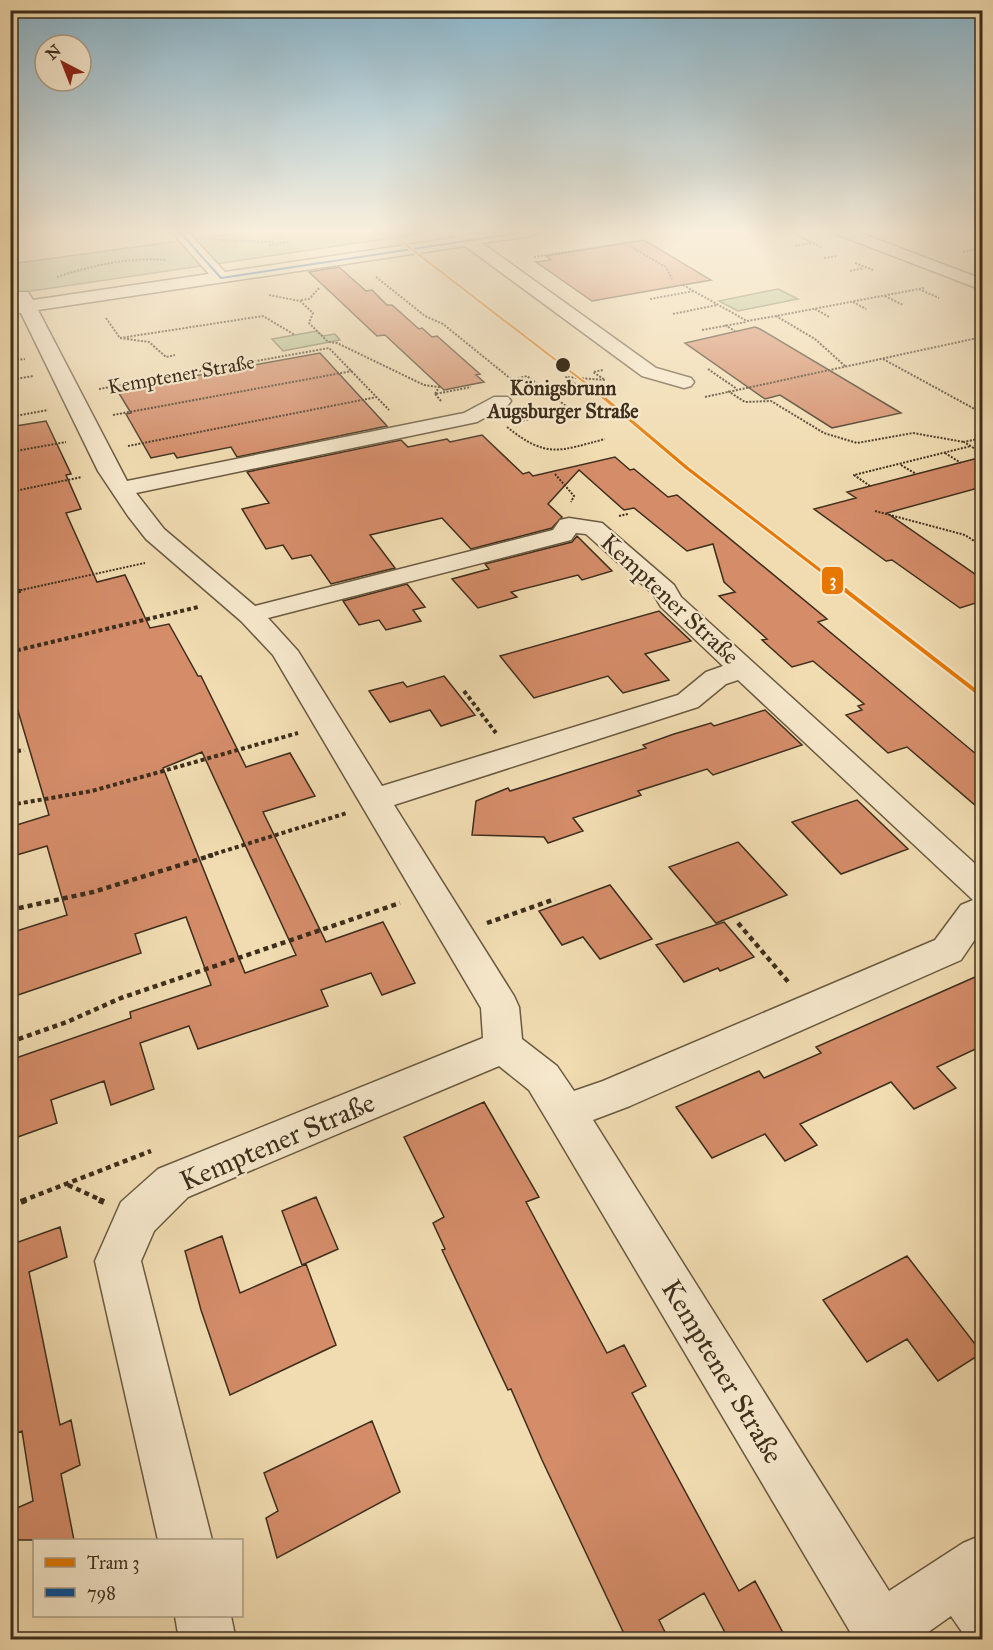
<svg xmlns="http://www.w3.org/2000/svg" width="993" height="1650" font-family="'IM FELL Great Primer',serif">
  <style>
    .green { fill: #b5c28f; stroke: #797856; stroke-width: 1.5 }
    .building { fill: #d48c69; stroke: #3d2e1c; stroke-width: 1.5; fill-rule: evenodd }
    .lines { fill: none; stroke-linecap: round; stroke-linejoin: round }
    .minor-casing { stroke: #6a5a41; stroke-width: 3 }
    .path-far3 { stroke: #3d2e1c; stroke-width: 2; stroke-dasharray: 2 1.5; stroke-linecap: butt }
    .path-far2 { stroke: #3d2e1c; stroke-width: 4; stroke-dasharray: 4 3; stroke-linecap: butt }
    .path-far1 { stroke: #3d2e1c; stroke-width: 4.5; stroke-dasharray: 5 4; stroke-linecap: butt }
    .path { stroke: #3d2e1c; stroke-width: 6; stroke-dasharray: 7 4.5; stroke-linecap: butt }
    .minor { fill: #f6e8cc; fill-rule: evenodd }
    .bus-1-casing { stroke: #f6e8cc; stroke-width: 4.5 }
    .bus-1 { stroke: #004e9e; stroke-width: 2 }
    .tram-1-far2-casing { stroke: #f6e8cc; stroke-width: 4.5 }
    .tram-1-far1-casing { stroke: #f6e8cc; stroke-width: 6 }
    .tram-1-casing { stroke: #f6e8cc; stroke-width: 8 }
    .tram-1-far2 { stroke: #e67801; stroke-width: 2 }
    .tram-1-far1 { stroke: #e67801; stroke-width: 3 }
    .tram-1 { stroke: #e67801; stroke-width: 4 }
    .stop-dot { fill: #3d2e1c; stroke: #f6e8cc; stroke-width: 2 }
    .labels { text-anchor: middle; stroke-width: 4.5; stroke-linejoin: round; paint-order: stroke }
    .far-street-label { font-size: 20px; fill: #3d2e1c; stroke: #f6e8cc }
    .far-stop-label { font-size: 20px; font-weight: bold; fill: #3d2e1c; stroke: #f6e8cc }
    .street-label { font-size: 24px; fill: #3d2e1c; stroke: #f6e8cc }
    .near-street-label { font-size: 28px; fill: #3d2e1c; stroke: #f6e8cc }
    .line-badge { stroke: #f6e8cc; stroke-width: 2 }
    .badge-label { font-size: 16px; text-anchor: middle; font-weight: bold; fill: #fff }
  </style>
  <rect width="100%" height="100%" fill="#f1dcb1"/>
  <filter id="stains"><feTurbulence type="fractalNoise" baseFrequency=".00333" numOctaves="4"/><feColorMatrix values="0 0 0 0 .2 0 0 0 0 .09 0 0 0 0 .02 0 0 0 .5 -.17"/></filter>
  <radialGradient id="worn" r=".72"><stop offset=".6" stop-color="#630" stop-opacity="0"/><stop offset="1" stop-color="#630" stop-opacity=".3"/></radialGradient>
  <path class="green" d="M253,231H439L11,294L10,264Z
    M778,289L798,299L738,311L719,301Z
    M317,331L323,336L335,334L340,340L283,351L272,339Z"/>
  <path class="building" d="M644,240L711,280L592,301L536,262L551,260L546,256Z
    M339,267L366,291L372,290L387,305H392L419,329L422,328L432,337L437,336L480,374L476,375L484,382L444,390L385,335L377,336L309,272Z
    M755,327L760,329L901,413L832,428L780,395L765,399L685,343Z
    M320,353L387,426L237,457L231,447L177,458L174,453L151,458L126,414L131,413L117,390Z
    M46,421L71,474L66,475L81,509L66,513L97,582L125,575L150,628L169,624L198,676H201L246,767L290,753L315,796L263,812L326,942L383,922L415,983L382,995L371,973L321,990L328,1006L198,1049L189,1026L140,1043L154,1089L111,1105L104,1081L51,1100L57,1123L15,1138L10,1115V1060L131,1018L130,1012L211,985L186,917L135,934L141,953L15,996L10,975V933L67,915L47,846L10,857V827L49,815L10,684V427ZM202,752L296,955L245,973L163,768Z
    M482,435L523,474L529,472L533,476L615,457L630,470L634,469L668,497L677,495L827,619L818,622L982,759V811L907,747L888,753L846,715L862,710L858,706L864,704L813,661L792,667L762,640L767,639L719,596L735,592L724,582L713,544L687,551L634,508L624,510L579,470L548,504L562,517L552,528L471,549L442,518L370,535L395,568L331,584L311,555L292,559L283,545L266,549L242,509L269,503L247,472L401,440L408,447L447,439L450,442Z
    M982,457V487L887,513L982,579V601L960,608L892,560L886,561L814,509L856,498L847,492Z
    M577,536L612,571L582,580L578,575L511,592L517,597L478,608L452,579L489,569L485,564L572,542Z
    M407,584L425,607L413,610L421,621L386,630L379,620L359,625L343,601Z
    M659,611L691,641L645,654L669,680L623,693L608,676L534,698L500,656Z
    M444,676L475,715L441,726L430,710L390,722L369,691L403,682L407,687Z
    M765,710L802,745L713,775L707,769L638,791L641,795L573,818L583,831L548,843L544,837L472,835L476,801L508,788L510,791L646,748L643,745L674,734L711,723L714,726Z
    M857,800L908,849L841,874L792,822Z
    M738,842L787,895L716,923L669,867Z
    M610,885L652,939L600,959L583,937L562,945L539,911Z
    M724,922L754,957L720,971L718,968L684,982L656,945Z
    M982,974V1046L937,1067L956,1088L914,1109L891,1082L800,1124L817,1145L785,1161L765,1134L712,1158L676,1107L759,1071L764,1078L821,1053L816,1047Z
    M484,1102L539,1197L526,1202L607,1353L624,1345L646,1386L632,1393L739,1591L755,1581L787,1640H729L704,1593L659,1620L669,1640H627L542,1460L511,1389L508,1390L442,1250L445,1249L433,1223L444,1217L404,1137Z
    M316,1197L338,1249L302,1265L282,1211Z
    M60,1227L67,1257L29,1272L60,1425L71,1420L80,1465L61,1474L74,1540H10V1511L33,1501L22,1431L10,1436V1245Z
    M222,1236L240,1293L306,1264L336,1345L230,1395L201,1310L185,1251Z
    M907,1256L982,1353L938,1381L907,1339L867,1362L823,1300Z
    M372,1421L400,1492L277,1558L266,1518L278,1511L264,1473Z"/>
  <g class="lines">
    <g class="minor-casing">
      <path id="minor" d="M171,231H187L225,272L454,238L451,234L453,231H465L471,235L501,231H540L532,236L482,243L656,368L691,378L694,382L691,386L684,388L642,376L465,246L38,310L127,481L464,413L494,397H508L511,401L508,405L477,422L136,493L164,529L255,606L553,530L560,520L569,518L602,523L674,585L681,597L982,870V929L961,960L630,1106L593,1120L889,1591L963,1543L982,1535V1640L962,1632L951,1616L917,1640H855L550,1125L529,1090L499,1066L188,1197L154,1231L141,1261L212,1540H158L95,1261L121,1202L158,1169L483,1038L481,1008L273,655L241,621L146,539L128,516L98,471L21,313L10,314V304L17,303L13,296L16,292H28L33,300L209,274ZM576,533L586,534L654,595L661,607L723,666L706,672L678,695L382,786L298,651L268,618L571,540ZM738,680L973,900L961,905L935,940L603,1081L574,1091L557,1066L522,1039L519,1007L514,996L394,805L698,707L726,684Z
        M833,231H855L982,279V290L836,234Z
        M175,1616H231L236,1640H179Z"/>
    </g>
    <path class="path-far3" d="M788,231L823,248
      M617,233L622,231
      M557,234L573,231
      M772,235L798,231
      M219,240L274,242
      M269,245L288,242
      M795,246L812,243
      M631,247L666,267L672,279
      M963,252L982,248
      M534,257L625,243
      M824,258L838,256
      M855,263L873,270
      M850,271L864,268
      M57,277C93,265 129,257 167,260
      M376,277L425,316L443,324L511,379
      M683,285L747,321L776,316
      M919,289L939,298
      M269,295L300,301L313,313L309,323L328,342L337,343L424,385L439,387L435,394
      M885,296L903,305
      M650,299L694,291
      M301,300L309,299L320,287
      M853,302L866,309
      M815,309L829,317
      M673,314L717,305
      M106,318L120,338L149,342L166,357L175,355
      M725,325L735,331
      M702,330L746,322
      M120,338L263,316L295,335
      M883,359L982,413
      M10,361L25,359
      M845,366L815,339L776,316L924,288
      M708,369L737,389
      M10,380L33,376
      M511,380L527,376L571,410
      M99,389L329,348L389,410
      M547,390L575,384L566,377L605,380L593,372L603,370
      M728,391L745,402L771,401L824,433L857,443L913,433L964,442
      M705,397L982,337
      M441,401L435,394L471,387
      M113,415L352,371
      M10,417L48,410
      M516,422L570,410
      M507,427C547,459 559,451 605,439
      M982,438L964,442L982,453
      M128,446L377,397
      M10,452L66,442
      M945,453L961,463
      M901,465L916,474
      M555,474L574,496L571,502
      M870,486L854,475L971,446
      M10,492L82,477
      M875,511L965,535L982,546
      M619,516L628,514
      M17,591L145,563"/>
    <path class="path-far2" d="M10,593L24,590
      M10,652L198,607
      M464,691L496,733
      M10,752L24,750
      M10,805L92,791L298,733
      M208,856L347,813"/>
    <path class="path-far1" d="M10,910L93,892L213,855
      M487,923L555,899
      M738,923L790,984
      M10,1042L67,1022L121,998L400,903
      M68,1185L103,1201
      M22,1201L151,1151"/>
    <path class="path" d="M99,1200L104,1202
      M10,1206L26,1200"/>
    <use href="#minor" class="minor"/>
    <g class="bus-1-casing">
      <path id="bus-1" d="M179,231L221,278L532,231"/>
    </g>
    <use href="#bus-1" class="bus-1"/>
    <g class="tram-1-far2-casing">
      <path id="tram-1-far2" d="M388,231L592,388"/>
    </g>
    <g class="tram-1-far1-casing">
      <path id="tram-1-far1" d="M590,386L687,468L847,591"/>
    </g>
    <g class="tram-1-casing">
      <path id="tram-1" d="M845,590L982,696"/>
    </g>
    <use href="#tram-1-far2" class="tram-1-far2"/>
    <use href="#tram-1-far1" class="tram-1-far1"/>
    <use href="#tram-1" class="tram-1"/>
  </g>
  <linearGradient id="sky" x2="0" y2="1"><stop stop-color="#89b7cf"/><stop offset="0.5" stop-color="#f9efdc"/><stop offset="1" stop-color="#f9efdc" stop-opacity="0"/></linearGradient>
  <rect width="993" height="462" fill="url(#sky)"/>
  <circle class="stop-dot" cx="563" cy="365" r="8"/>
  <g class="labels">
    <g class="far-street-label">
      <text transform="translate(181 374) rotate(-10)" y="7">Kemptener Straße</text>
    </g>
    <g class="far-stop-label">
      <text x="563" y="395">Königsbrunn<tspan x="563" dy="23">Augsburger Straße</tspan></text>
    </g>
    <g class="street-label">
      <text transform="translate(670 599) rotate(43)" y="8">Kemptener Straße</text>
    </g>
    <g class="near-street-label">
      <text transform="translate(277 1141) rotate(-23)" y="10">Kemptener Straße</text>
      <text transform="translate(723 1371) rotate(59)" y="10">Kemptener Straße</text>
    </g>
  </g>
  <rect class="line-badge" x="821" y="566" width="23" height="29" rx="6" fill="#e67801"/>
  <g class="badge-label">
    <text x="833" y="586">3</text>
  </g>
  <rect width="993" height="1650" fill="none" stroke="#f1dcb1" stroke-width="36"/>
  <rect x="12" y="12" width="969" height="1626" fill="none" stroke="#3d2e1c" stroke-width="3"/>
  <rect x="18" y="18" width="957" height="1614" fill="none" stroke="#3d2e1c" stroke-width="1.5"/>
  <rect x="33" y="1539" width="210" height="78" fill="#f6e8cc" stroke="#ac9e86" stroke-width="1.5"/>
  <rect x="45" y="1558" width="30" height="9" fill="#e67801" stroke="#ac9e86" stroke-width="1.5"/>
  <text x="87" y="1569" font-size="18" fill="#3d2e1c">Tram 3</text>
  <rect x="45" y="1588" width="30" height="9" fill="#004e9e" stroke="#ac9e86" stroke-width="1.5"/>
  <text x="87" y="1599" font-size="18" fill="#3d2e1c">798</text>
  <g transform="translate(63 63) rotate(318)"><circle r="28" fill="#f6e8cc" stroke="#ac9e86" stroke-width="1.5"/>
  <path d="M0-4.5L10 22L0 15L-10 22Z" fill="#8f2418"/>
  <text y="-9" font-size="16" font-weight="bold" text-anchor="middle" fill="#3d2e1c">N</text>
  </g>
  <rect width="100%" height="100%" filter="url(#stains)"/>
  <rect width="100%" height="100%" fill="url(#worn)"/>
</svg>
